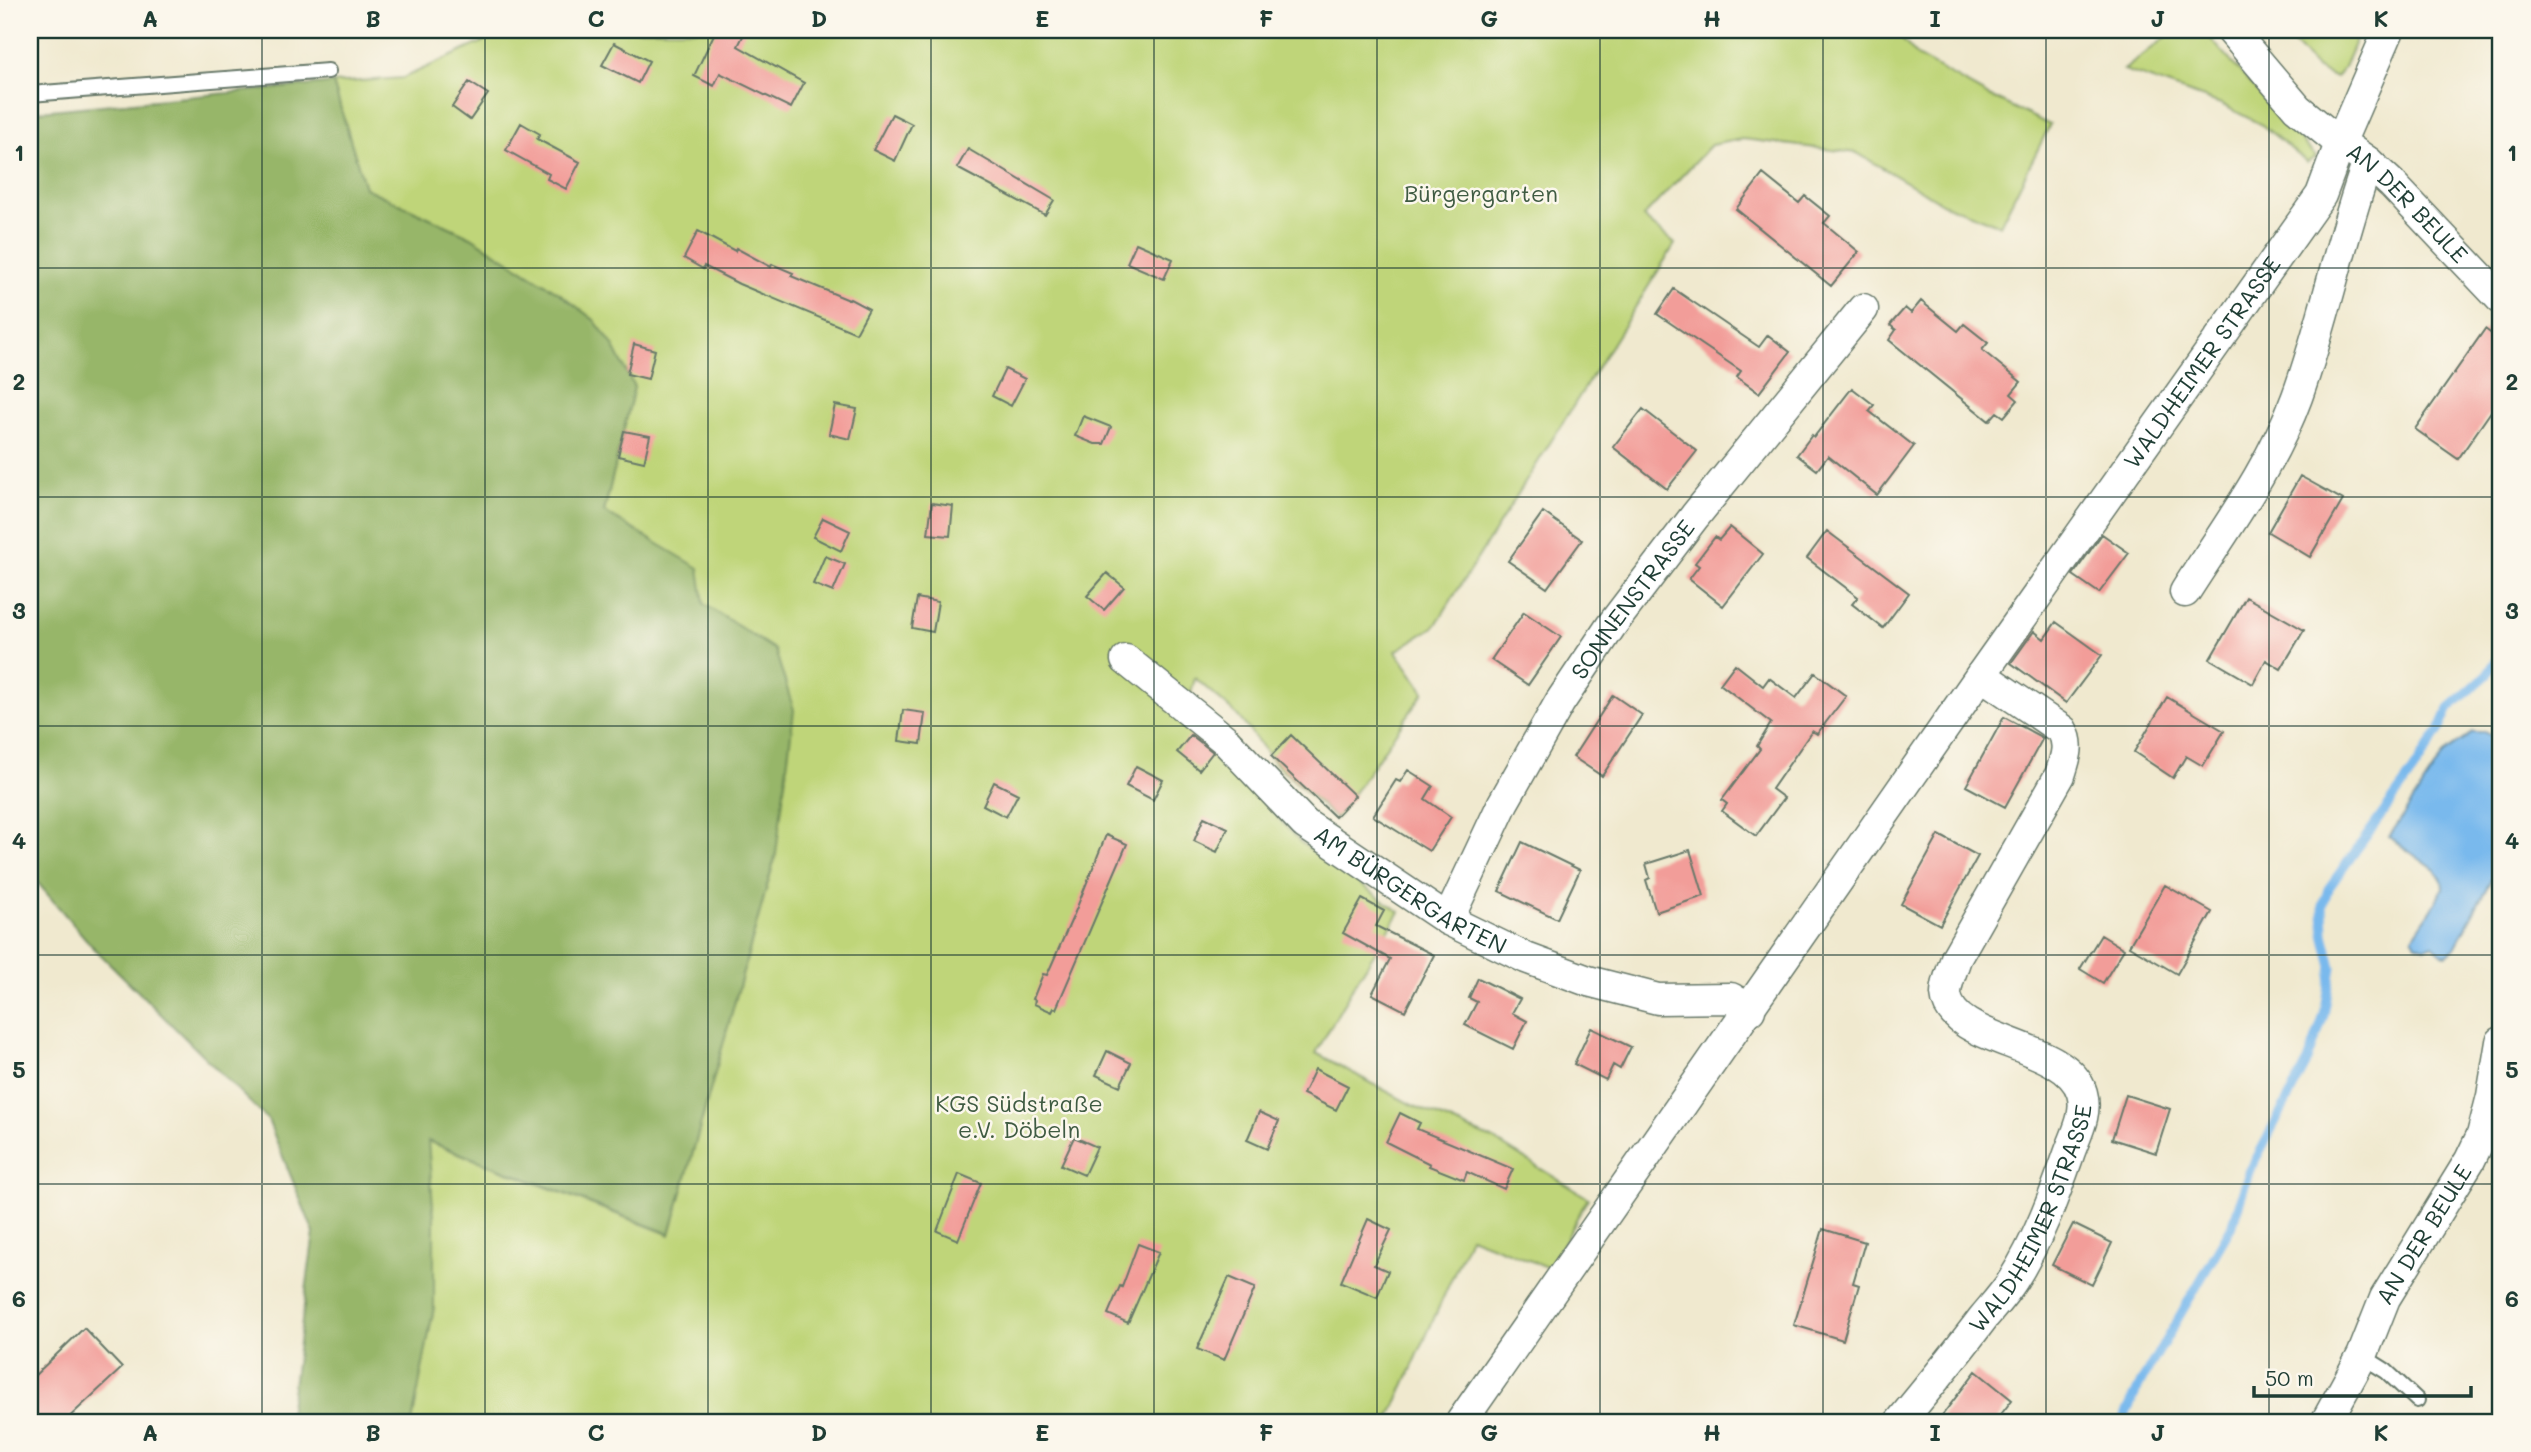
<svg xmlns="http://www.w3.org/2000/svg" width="2531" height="1452" font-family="Mali,sans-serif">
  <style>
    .green { fill: #bfd579; stroke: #6f8956; stroke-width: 2 }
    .forest { fill: #97b669; stroke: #5b7a4e; stroke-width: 2 }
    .water { fill: #79b9ed; stroke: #4c7b90; stroke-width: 2 }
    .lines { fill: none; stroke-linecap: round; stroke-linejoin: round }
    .stream { stroke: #79b9ed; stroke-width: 9 }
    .building { fill: #f29d99 }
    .service-casing { stroke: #68796a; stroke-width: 18 }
    .minor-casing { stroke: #68796a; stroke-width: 33 }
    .service { stroke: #fff; stroke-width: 14 }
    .minor { stroke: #fff; stroke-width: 30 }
    .grid { fill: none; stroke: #1f3d34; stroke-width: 2; stroke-opacity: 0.55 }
    .labels { text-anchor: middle; stroke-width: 5; stroke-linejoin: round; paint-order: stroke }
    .park-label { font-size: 23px; fill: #3f5b42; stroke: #fbf7ec }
    .street-label { font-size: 23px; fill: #1f3d34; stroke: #fbf7ec }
    .neatline { fill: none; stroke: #1f3d34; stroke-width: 2.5 }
    .grid-label { font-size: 23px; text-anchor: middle; font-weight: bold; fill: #1f3d34 }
  </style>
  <rect width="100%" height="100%" fill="#fbf7ec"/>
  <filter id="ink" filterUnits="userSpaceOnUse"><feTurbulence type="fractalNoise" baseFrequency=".0143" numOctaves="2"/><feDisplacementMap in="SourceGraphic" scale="14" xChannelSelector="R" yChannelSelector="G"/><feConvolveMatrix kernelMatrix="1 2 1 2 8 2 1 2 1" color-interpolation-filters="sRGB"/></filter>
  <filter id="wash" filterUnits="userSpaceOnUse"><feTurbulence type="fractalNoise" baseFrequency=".00686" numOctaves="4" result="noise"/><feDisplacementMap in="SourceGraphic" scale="28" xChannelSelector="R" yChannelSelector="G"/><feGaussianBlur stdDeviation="1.57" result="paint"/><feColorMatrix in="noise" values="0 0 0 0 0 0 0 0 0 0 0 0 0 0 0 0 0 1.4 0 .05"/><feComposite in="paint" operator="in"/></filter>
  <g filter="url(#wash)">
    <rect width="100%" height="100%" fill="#f0e9cf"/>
    <path class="green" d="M509,30H1894L1917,56L1989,96L2050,125L2000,225L1944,204L1857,153L1743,139L1711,145L1643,217L1675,244L1435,626L1396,651L1424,692L1336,819L1276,764L1237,715L1195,678L1185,717L1300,842L1400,912L1350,992L1316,1053L1412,1105L1494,1140L1588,1198L1549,1268L1470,1237L1388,1422H412L434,1307V1220L427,1141L670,1235L776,854L774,650L703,604L698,568L604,512L634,387L613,346L594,320L559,293L471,237L365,188L333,83L403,78Z
      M2175,30H2203L2316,157L2307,162L2262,125L2221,104L2124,70Z
      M2282,30H2360L2344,67L2336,78L2316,68Z"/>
    <path class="forest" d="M333,83L365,188L471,237L559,293L594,320L613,345L634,387L604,512L699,568L704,604L775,650L794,710L776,854L670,1234L428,1141L434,1220V1307L412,1422H288L314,1233L268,1120L91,945L30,874V112Z"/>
    <path class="water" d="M2472,732H2484L2501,741V861L2454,949L2447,955L2443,954L2433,945L2425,948L2417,945L2413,937L2437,901L2443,888L2442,880L2435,870L2389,837L2444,754C2453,743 2463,743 2472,732Z"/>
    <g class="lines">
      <path class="stream" d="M2122,1422L2140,1384L2233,1224L2249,1172L2308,1061L2324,1015L2332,967L2324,934L2323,906L2328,889L2412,773L2439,731L2449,708L2487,675L2501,652"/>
    </g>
    <g id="blocks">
      <path class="building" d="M716,30H746L738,46L804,83L791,108L720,73L714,86L694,76Z
        M614,43L649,61L638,83L602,65Z
        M469,82L488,94L470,120L452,107Z
        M892,114L912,124L895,161L873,150Z
        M521,123L540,134L537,139L580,162L566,189L547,179L549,174L506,150Z
        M968,149L1054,200L1045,215L957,168Z
        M1763,174L1799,203L1805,196L1830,216L1824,223L1859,252L1831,286L1736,209Z
        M698,231L735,251L736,248L771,267L772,264L793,273L791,276L849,300L850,299L869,309L856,333L739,284L704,266L703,269L684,258Z
        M1136,243L1173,259L1164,279L1127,263Z
        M1674,289L1759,347L1768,335L1790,352L1759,393L1737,377L1741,371L1657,314Z
        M1921,301L1958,331L1964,324L1988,343L1982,350L2021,382L2011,394L2018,400L2004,417L1997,412L1989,421L1889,340L1896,330L1890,325L1905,308L1911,313Z
        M2485,329L2501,341V397L2458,459L2415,429Z
        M634,344L655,350L648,379L627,374Z
        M1005,369L1025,379L1011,406L992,396Z
        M1852,388L1874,405L1869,411L1914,446L1877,495L1828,456L1817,470L1797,455L1812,435L1814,437Z
        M835,405L857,409L850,439L829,434Z
        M1643,409L1697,451L1667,489L1613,447Z
        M1083,416L1111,427L1104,444H1095L1075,436Z
        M624,431L650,436L644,462L618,456Z
        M2300,476L2343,500L2310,557L2268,532Z
        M932,503L953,506L950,536L928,534Z
        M1543,512L1582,540L1547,588L1508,561Z
        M823,518L850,531L841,551L813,537Z
        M1730,527L1763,554L1723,606L1689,579L1699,566L1695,563L1715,537L1719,540Z
        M1827,531L1909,593L1883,628L1852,604L1858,597L1807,558Z
        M2102,534L2129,553L2099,593L2073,575Z
        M825,556L845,564L833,592L813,584Z
        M1107,573L1124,587L1104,610L1087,596Z
        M2246,597L2304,630L2281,669L2266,660L2253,684L2210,659Z
        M917,598L938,602L933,632L912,628Z
        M1524,612L1561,637L1528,685L1491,660Z
        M2056,622L2102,655L2066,703L2011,663L2034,631L2044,639Z
        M1735,664L1763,686L1769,678L1796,698L1815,673L1846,696L1817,734L1812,731L1772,789L1784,798L1756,836L1722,811L1727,804L1722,800L1760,749L1757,746L1771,723L1720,684Z
        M1613,695L1642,715L1602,776L1573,757Z
        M2167,697L2224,731L2203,766L2186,756L2173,778L2134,752Z
        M903,710L925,713L921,744L899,741Z
        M2004,717L2043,738L2005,807L1966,786Z
        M1191,735L1213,752L1199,770L1177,752Z
        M1291,735L1355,796L1335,817L1271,756Z
        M1136,766L1163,780L1153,800L1126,786Z
        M1408,770L1433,786L1425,799L1451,817L1429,851L1373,816L1396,780L1400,782Z
        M994,782L1018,794L1006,817L983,805Z
        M1204,817L1228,828L1217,852L1194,841Z
        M1106,835L1127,844L1056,1009L1054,1008L1052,1012L1034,1004L1035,1000L1033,999L1043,974L1047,975L1075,912Z
        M1939,835L1978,856L1940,925L1901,904Z
        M1522,842L1580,870L1557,919L1499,891Z
        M1690,850L1704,896L1656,912L1646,880L1650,878L1646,864Z
        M2165,885L2212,912L2177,974L2129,946Z
        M1362,899L1384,911L1376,926L1434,955L1405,1011L1372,994L1390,959L1343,933Z
        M2101,935L2124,949L2103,983L2080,969Z
        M1478,978L1520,999L1512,1013L1527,1021L1513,1049L1465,1025L1477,1002L1469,998Z
        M1591,1028L1631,1047L1620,1069L1613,1065L1606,1080L1574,1064Z
        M1107,1051L1131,1063L1120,1086L1096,1075Z
        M1315,1069L1348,1086L1336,1110L1303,1094Z
        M2126,1095L2170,1109L2156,1153L2112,1139Z
        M1259,1112L1279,1121L1267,1149L1247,1140Z
        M1400,1113L1420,1123L1417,1129L1513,1169L1504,1189L1467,1172L1464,1180L1429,1166L1430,1164L1386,1142Z
        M1074,1137L1097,1147L1084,1175L1061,1165Z
        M959,1174L981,1183L958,1240L937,1231Z
        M1368,1219L1391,1230L1374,1265L1388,1271L1377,1297L1341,1282Z
        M2073,1224L2112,1243L2092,1285L2052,1265Z
        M1823,1229L1865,1242L1853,1283L1859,1285L1843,1340L1794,1325Z
        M1138,1244L1159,1252L1128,1323L1108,1314L1120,1286L1122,1287Z
        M1229,1277L1255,1288L1224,1360L1197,1349Z
        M84,1328L122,1368L64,1422H30V1380Z
        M1976,1371L2012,1400L1995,1422H1937Z"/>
    </g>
  </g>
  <g filter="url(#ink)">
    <use href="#blocks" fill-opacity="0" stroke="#68796a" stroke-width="2"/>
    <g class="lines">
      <g class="service-casing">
        <path id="service" d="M30,94L328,71
          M2362,1356L2386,1371L2417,1400"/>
      </g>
      <g class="minor-casing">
        <g id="minor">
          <path id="s1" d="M2231,30L2297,108L2330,135L2368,162L2392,184L2501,299"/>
          <path d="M2185,592C2225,529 2271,468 2297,397C2325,320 2340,239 2368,162"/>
          <path id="s2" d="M1126,660L1224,739L1305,824L1448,920L1526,958L1588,981L1658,999L1731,998L1750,1010"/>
          <path id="s3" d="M1448,920L1503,803L1560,702L1611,626L1695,516L1863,309"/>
          <path id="s4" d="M1461,1422L1981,675L2321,195L2341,141L2389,30"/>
          <path id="s5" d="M1900,1422C1928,1388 1956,1354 1983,1318C1993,1306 2004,1294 2013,1280C2037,1242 2054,1197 2069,1154C2076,1134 2088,1114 2082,1093C2067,1041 1950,1044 1946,994C1946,982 1953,969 1956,958L2060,775C2065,759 2071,745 2062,730L1981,675"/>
          <path id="s6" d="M2326,1422L2362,1356L2385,1298L2470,1160L2482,1135L2492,1096L2501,1042"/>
        </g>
      </g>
      <use href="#service" class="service"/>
      <use href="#minor" class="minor"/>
    </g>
  </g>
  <path class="grid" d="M262,30V1422M485,30V1422M708,30V1422M931,30V1422M1154,30V1422M1377,30V1422M1600,30V1422M1823,30V1422M2046,30V1422M2269,30V1422M30,268H2501M30,497H2501M30,726H2501M30,955H2501M30,1184H2501"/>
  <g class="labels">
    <g class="park-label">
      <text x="1481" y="202">Bürgergarten</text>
      <text x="1019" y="1112">KGS Südstraße<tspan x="1019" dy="26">e.V. Döbeln</tspan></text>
    </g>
    <g class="street-label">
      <text dy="8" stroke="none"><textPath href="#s1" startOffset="248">AN DER BEULE</textPath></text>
      <text dy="8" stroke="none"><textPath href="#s4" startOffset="1293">WALDHEIMER STRASSE</textPath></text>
      <text dy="8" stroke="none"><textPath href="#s3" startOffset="371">SONNENSTRASSE</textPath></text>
      <text dy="8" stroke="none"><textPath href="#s2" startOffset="368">AM BÜRGERGARTEN</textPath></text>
      <text dy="8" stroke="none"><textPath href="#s5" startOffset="245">WALDHEIMER STRASSE</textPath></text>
      <text dy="8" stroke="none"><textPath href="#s6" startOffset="212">AN DER BEULE</textPath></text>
    </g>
  </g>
  <rect width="2531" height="1452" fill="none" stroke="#fbf7ec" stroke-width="77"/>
  <path d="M2254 1386v10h217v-10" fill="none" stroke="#1f3d34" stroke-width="3.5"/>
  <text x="2265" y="1386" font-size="21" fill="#1f3d34" stroke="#fbf7ec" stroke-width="5" paint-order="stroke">50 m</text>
  <rect x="38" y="38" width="2454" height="1376" class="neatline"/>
  <g class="grid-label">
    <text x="150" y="27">A</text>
    <text x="373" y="27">B</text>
    <text x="596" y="27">C</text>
    <text x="819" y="27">D</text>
    <text x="1042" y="27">E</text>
    <text x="1266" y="27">F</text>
    <text x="1489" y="27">G</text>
    <text x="1712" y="27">H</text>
    <text x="1935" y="27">I</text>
    <text x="2158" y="27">J</text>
    <text x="2381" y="27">K</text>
    <text x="19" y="161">1</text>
    <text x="2512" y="161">1</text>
    <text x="19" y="390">2</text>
    <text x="2512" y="390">2</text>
    <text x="19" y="619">3</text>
    <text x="2512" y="619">3</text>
    <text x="19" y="849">4</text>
    <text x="2512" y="849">4</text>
    <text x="19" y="1078">5</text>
    <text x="2512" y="1078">5</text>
    <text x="19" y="1307">6</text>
    <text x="2512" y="1307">6</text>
    <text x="150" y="1441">A</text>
    <text x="373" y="1441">B</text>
    <text x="596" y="1441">C</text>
    <text x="819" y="1441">D</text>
    <text x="1042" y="1441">E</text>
    <text x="1266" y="1441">F</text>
    <text x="1489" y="1441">G</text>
    <text x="1712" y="1441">H</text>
    <text x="1935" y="1441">I</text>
    <text x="2158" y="1441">J</text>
    <text x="2381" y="1441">K</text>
  </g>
</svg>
